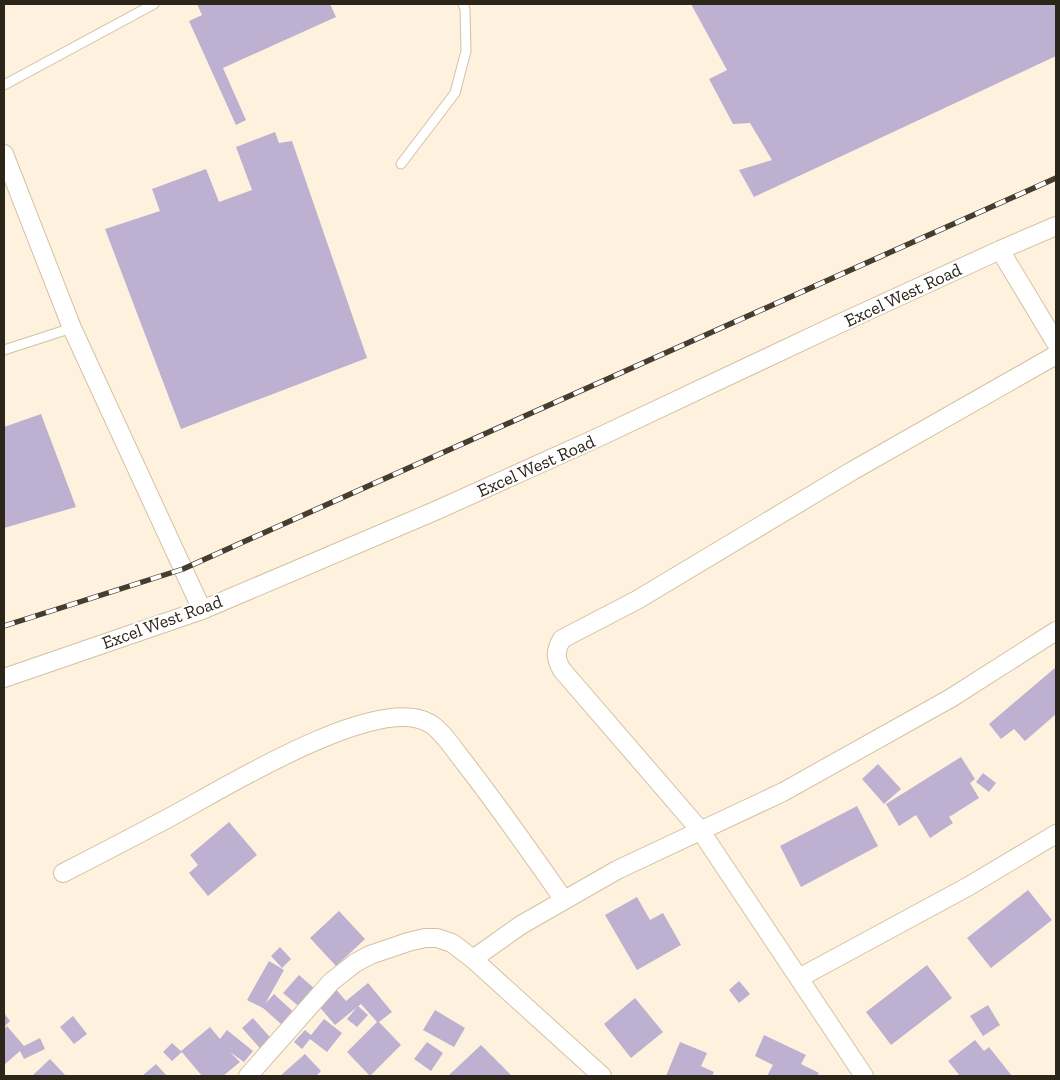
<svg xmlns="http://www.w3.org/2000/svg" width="1060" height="1080" font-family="'Zilla Slab',serif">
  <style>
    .building { fill: #bdb0d0 }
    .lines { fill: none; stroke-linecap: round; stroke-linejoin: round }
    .lane-casing { stroke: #d4c1a2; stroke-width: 11 }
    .street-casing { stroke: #d4c1a2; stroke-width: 20 }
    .lane { stroke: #fff; stroke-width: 9 }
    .street { stroke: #fff; stroke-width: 18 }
    .rail-casing { stroke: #443d30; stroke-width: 5.5 }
    .rail { stroke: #fff; stroke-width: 4; stroke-dasharray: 11; stroke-linecap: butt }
    .labels { text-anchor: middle; stroke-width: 4.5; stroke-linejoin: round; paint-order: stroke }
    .street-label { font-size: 18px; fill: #2c2519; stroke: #fff }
  </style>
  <rect width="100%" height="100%" fill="#fef2df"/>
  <path class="building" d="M197,4H330L336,17L223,68L246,120L236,125L189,21L202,15Z
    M691,4H1056V56L754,197L739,170L772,160L750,123L733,124L709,79L727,70Z
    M275,132L279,143L292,141L367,358L181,429L105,229L160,211L152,189L206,169L219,202L252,190L236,147Z
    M41,414L76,507L4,528V427Z
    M1056,667V714L1025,741L1014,729L1001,739L989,724Z
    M961,757L975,779L970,783L979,798L949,817L953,823L930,838L916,815L899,826L886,804Z
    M878,764L901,789L884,804L862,779Z
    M983,773L996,783L989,792L976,782Z
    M857,806L878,846L801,887L780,846Z
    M229,822L257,855L208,896L189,873L198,865L190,855Z
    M1028,890L1052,920L991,968L967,938Z
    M637,897L650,920L663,913L681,945L637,970L605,915Z
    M339,911L365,939L336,966L310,938Z
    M280,947L291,959L282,968L271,956Z
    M269,961L284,970L265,1004L274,994L300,1018L289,1031L263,1008L247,1000Z
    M927,965L952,998L891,1045L866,1012Z
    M299,975L323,996L334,987L346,1001L368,983L392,1012L379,1022L401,1045L370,1076L347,1052L377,1022L361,1004L335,1025L317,1004L308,1014L283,993Z
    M739,981L750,994L739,1003L729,990Z
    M635,998L663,1032L631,1058L604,1024Z
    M988,1005L1000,1025L983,1036L970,1016Z
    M358,1006L368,1015L357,1027L347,1019Z
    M435,1010L465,1028L454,1047L423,1030Z
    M4,1013L10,1021L4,1027Z
    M73,1016L87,1034L74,1044L60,1027Z
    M253,1018L277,1045L266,1055L242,1028Z
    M324,1019L342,1033L327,1052L310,1039L302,1049L294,1042L305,1030L311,1035Z
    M7,1026L24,1046L40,1038L45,1049L24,1059L20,1051L4,1065V1029Z
    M210,1027L220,1039L227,1030L253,1051L244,1062L230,1052L240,1062L223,1076H202L181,1051Z
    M764,1035L806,1055L801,1064L819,1073L817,1076H767L773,1065L755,1056Z
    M975,1040L984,1051L989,1047L1012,1076H960L948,1061Z
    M427,1042L443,1053L431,1071L414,1059Z
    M680,1042L707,1053L701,1066L714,1072L712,1076H666Z
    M172,1043L182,1052L172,1061L163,1052Z
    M481,1045L512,1076H448Z
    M305,1054L321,1071L316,1076H280Z
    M50,1059L66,1076H32Z
    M156,1064L167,1076H142Z"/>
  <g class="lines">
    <g class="lane-casing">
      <path id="lane" d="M4,85L154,4
        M401,164L455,93L466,51L465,9L463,4
        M4,350L72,328"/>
    </g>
    <g class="street-casing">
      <path id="street" d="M4,154L72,328L202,610
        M1000,250L1056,343
        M4,678L202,610L435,511L599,437L830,328L1000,250L1056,226
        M63,873C100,854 137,835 174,815C224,788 377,693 429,723C442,730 455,751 464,762C499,807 531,853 564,900
        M473,959L521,925L617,870L783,792L951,698L1056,631
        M799,978L969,886L1056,834
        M248,1076L331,982L355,963L370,955L408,942L425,938H437L452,943L473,959L602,1076
        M864,1076L700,830L562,670C555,658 555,651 562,639L637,600L852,471L1056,355"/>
    </g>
    <use href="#lane" class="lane"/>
    <use href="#street" class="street"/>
    <g class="rail-casing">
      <path id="rail" d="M4,626L183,569L1056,178"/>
    </g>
    <use href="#rail" class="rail"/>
  </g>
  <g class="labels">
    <g class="street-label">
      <text transform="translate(903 295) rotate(-25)" y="6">Excel West Road</text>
      <text transform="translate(536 466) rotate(-24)" y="6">Excel West Road</text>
      <text transform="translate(162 622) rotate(-20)" y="6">Excel West Road</text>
    </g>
  </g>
  <rect width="1060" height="1080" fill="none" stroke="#2c2519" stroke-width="10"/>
</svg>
